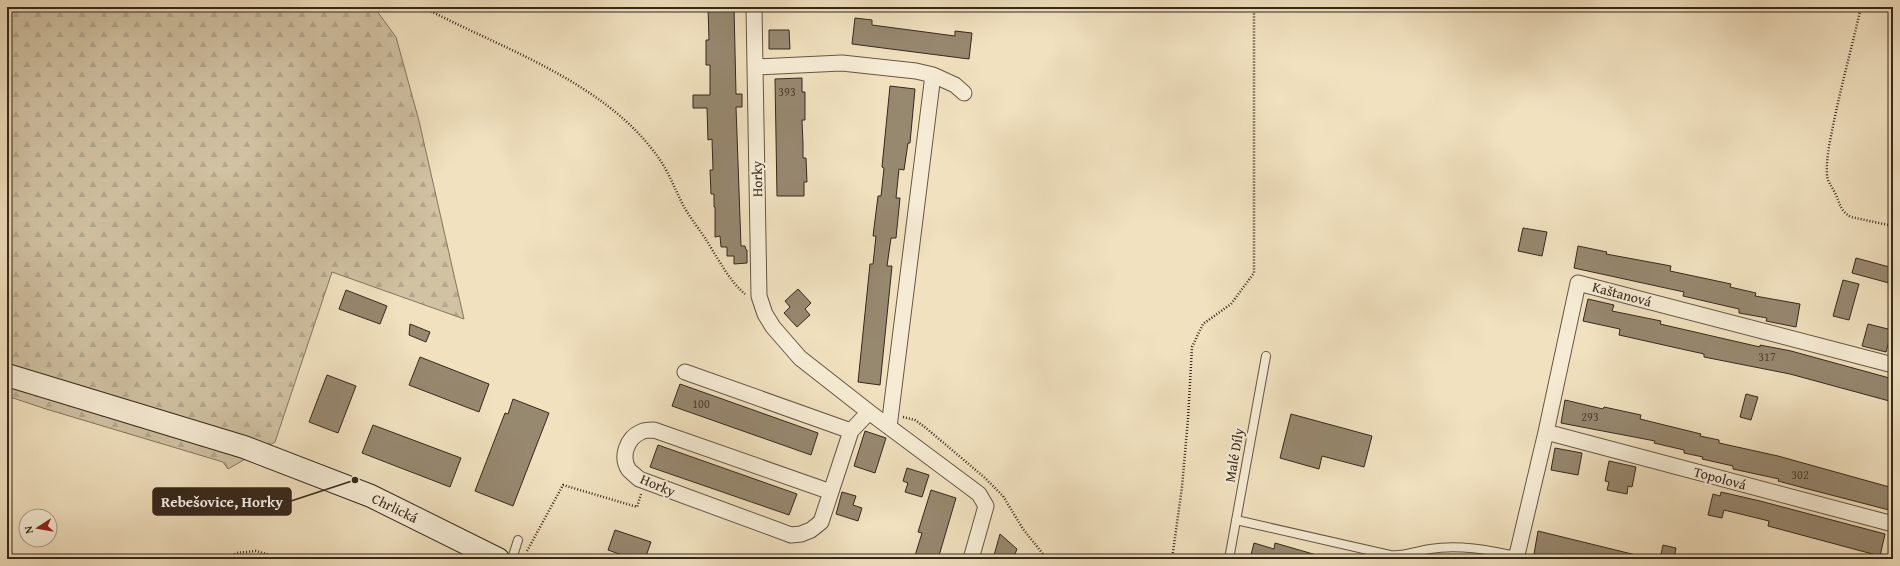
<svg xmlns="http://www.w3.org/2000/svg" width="1900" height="566" font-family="'Gentium Book Plus',serif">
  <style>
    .forest { fill: url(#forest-firs); stroke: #84755f }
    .building { fill: #978870; stroke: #36281b }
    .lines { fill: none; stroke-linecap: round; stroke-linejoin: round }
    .lane-casing { stroke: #655644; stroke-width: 10 }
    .street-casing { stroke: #655644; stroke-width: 17 }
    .secondary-casing { stroke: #36281b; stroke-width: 24 }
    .path { stroke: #36281b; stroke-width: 2.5; stroke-dasharray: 1 2; stroke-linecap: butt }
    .lane { stroke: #f6ecd5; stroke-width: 8 }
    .street { stroke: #f6ecd5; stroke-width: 15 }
    .secondary { stroke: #f6ecd5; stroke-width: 22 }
    .labels { text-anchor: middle; stroke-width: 4; stroke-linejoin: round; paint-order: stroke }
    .number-label { font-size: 12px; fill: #4e4030 }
    .street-label { font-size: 14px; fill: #36281b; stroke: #f6ecd5 }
    .leader { fill: none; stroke: #36281b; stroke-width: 1.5 }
    .callout-dot { fill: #36281b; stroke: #f6ecd5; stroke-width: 1.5 }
    .callout { fill: #36281b; stroke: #36281b; stroke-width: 1.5 }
    .callout-label { font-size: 15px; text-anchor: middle; font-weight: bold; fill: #fff }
  </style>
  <defs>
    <pattern id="forest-firs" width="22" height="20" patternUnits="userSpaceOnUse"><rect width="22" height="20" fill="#d1c2a3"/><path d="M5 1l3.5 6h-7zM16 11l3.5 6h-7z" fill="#b4a78c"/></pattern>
  </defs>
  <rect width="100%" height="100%" fill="#f1e1bf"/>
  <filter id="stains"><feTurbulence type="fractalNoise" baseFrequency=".005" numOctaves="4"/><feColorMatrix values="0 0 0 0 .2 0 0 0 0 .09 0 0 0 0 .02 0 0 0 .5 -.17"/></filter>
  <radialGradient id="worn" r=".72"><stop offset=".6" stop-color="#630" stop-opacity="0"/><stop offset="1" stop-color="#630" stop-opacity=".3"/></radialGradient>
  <path class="forest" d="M7,7H374L396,37L419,121L464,319L332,272L275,442L228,469L223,462L46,409L7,396Z"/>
  <path class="building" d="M708,7H734L736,94H742V107H736L741,246H745L746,250H747V263L734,264V256H727V247H721L720,236L715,237V207H714V194H711L710,170H713L712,139L708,140L707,108H693V95H710V65H706V40H709Z
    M855,18L872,20V25L955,36V31L972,33L969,59L852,44Z
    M769,30H789L790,49H769Z
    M802,78V92H805V120H802L803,144V158H806L807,182H804V196H777L775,79Z
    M890,86L915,89L910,143H908L904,170L899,169L896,198H900L896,238H891L887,266H892L880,385L858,382L870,264H873L876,236H873L878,196H881L884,168L882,167Z
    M1523,228L1547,232L1542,256L1518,251Z
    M1578,246L1607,252L1606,254L1671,266L1670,271L1731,284L1730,287L1756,293L1755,296L1800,304L1796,327L1766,321L1767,318L1739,313V309L1683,296L1684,292L1574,268Z
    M1856,258L1893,268L1889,283L1852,273Z
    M1843,280L1859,284L1849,320L1833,316Z
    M798,289L811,303L805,309L810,315L797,327L784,313L790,307L785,301Z
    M346,290L387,306L380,324L339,309Z
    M1588,299L1614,305L1612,311L1661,321L1660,324L1760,347V345L1791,351L1893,379V402L1790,374L1704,357V354L1619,335L1620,329L1583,321Z
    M410,324L430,332L426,342L409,335Z
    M1868,324L1892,330L1886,352L1862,346Z
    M420,357L489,384L479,412L409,385Z
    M327,375L356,386L338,433L309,422Z
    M680,384L818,433L811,455L672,406Z
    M1746,394L1758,397L1751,420L1740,417Z
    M513,399L549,413L513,506L475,491L505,413L508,414Z
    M1565,400L1603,409L1604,407L1641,415L1640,419L1701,434L1700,436L1719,440V443L1778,456L1893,488V511L1804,488L1778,481L1779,479L1733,469V466L1702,459L1703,457L1684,453V450L1654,443L1655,441L1561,423Z
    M1291,414L1372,436L1364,467L1322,456L1319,469L1280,458Z
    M373,425L461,458L450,487L362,453Z
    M865,431L886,438L875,473L854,466Z
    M658,445L797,494L789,515L650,467Z
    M1555,448L1582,453L1578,475L1551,470Z
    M1609,461L1636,467L1632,487L1628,486L1627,494L1607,490L1609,482L1605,481Z
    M907,468L929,475L922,497L905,492L908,483L903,481Z
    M931,490L956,498L938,559H914L922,533L918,532Z
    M842,492L856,496L853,505L862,508L858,521L836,514Z
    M1721,492L1760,501L1885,534L1880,556L1768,526L1769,521L1724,510L1722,518L1708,515L1713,494L1720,496Z
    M615,530L651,542L645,559H633L608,550Z
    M1538,531L1636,555V559H1580L1561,554L1560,559L1534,554Z
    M1000,534L1017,549L1013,559H993Z
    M1254,543L1274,549L1275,543L1320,556L1319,559H1250Z
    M1663,545L1676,548L1674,559H1660Z"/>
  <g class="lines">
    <g class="lane-casing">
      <path id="lane" d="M1236,520L1390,555C1404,557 1415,551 1430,549C1459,544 1488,550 1517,556
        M512,559L518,540
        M1229,559L1266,356"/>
    </g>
    <g class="street-casing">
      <path id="street" d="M754,7L755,67
        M964,93L955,85L933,75L916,71L842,63L755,67L759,296L765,314L773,327L800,358L869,412L979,494L986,506L971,559
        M685,372L851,431
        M889,427L933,75
        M1546,432L1893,524
        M831,492L654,430C650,430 644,430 641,432C627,438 620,457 629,470C632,473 636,476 639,479L791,535L801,534L811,530L821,522L851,431L869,412
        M1516,559L1546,432L1578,283L1893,365"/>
    </g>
    <g class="secondary-casing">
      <path id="secondary" d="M7,375L244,447L371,496L498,559"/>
    </g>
    <path class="path" d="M423,7C502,49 604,81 658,157C668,171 674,187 682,203C688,215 697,226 705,238C716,255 729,281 745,294
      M1861,7C1852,47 1841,86 1833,126C1830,141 1826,158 1827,174C1827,182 1832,186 1835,193C1840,203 1840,211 1851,217L1893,226
      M903,417L915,420L926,428L984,477L1003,496L1023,529L1047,559
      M527,551L563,485L637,507L641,494
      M231,559L236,553L256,551L284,559
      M1172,559L1182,487L1188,419L1192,347L1203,324L1231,304L1254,273V7"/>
    <use href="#lane" class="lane"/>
    <use href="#street" class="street"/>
    <use href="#secondary" class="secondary"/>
  </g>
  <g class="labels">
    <g class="number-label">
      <text x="787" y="96">393</text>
      <text x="1767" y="361">317</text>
      <text x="701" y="408">100</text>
      <text x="1590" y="421">293</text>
      <text x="1800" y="479">302</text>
    </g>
    <g class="street-label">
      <text transform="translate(757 179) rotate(-91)" y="5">Horky</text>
      <text transform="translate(1622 294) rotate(15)" y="5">Kaštanová</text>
      <text transform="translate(1234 455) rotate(-80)" y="5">Malé Díly</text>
      <text transform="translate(1720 478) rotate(15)" y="5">Topolová</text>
      <text transform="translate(658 485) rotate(23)" y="5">Horky</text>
      <text transform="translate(395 508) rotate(26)" y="5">Chrlická</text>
    </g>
  </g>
  <path class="leader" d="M355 480L291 501"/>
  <circle class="callout-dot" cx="355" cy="480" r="4"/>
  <rect class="callout" x="153" y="488" width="138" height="27" rx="4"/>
  <g class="callout-label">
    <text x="222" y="507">Rebešovice, Horky</text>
  </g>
  <rect width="1900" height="566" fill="none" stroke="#f1e1bf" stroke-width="24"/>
  <rect x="8" y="8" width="1884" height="550" fill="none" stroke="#36281b" stroke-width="2"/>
  <rect x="12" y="12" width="1876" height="542" fill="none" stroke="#36281b"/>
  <g transform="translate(38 528) rotate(258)"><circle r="19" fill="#f6ecd5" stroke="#a99e8b"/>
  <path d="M0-3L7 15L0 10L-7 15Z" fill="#8f2418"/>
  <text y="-6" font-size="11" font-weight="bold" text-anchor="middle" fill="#36281b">N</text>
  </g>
  <rect width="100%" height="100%" filter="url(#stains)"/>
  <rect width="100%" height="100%" fill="url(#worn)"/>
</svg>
